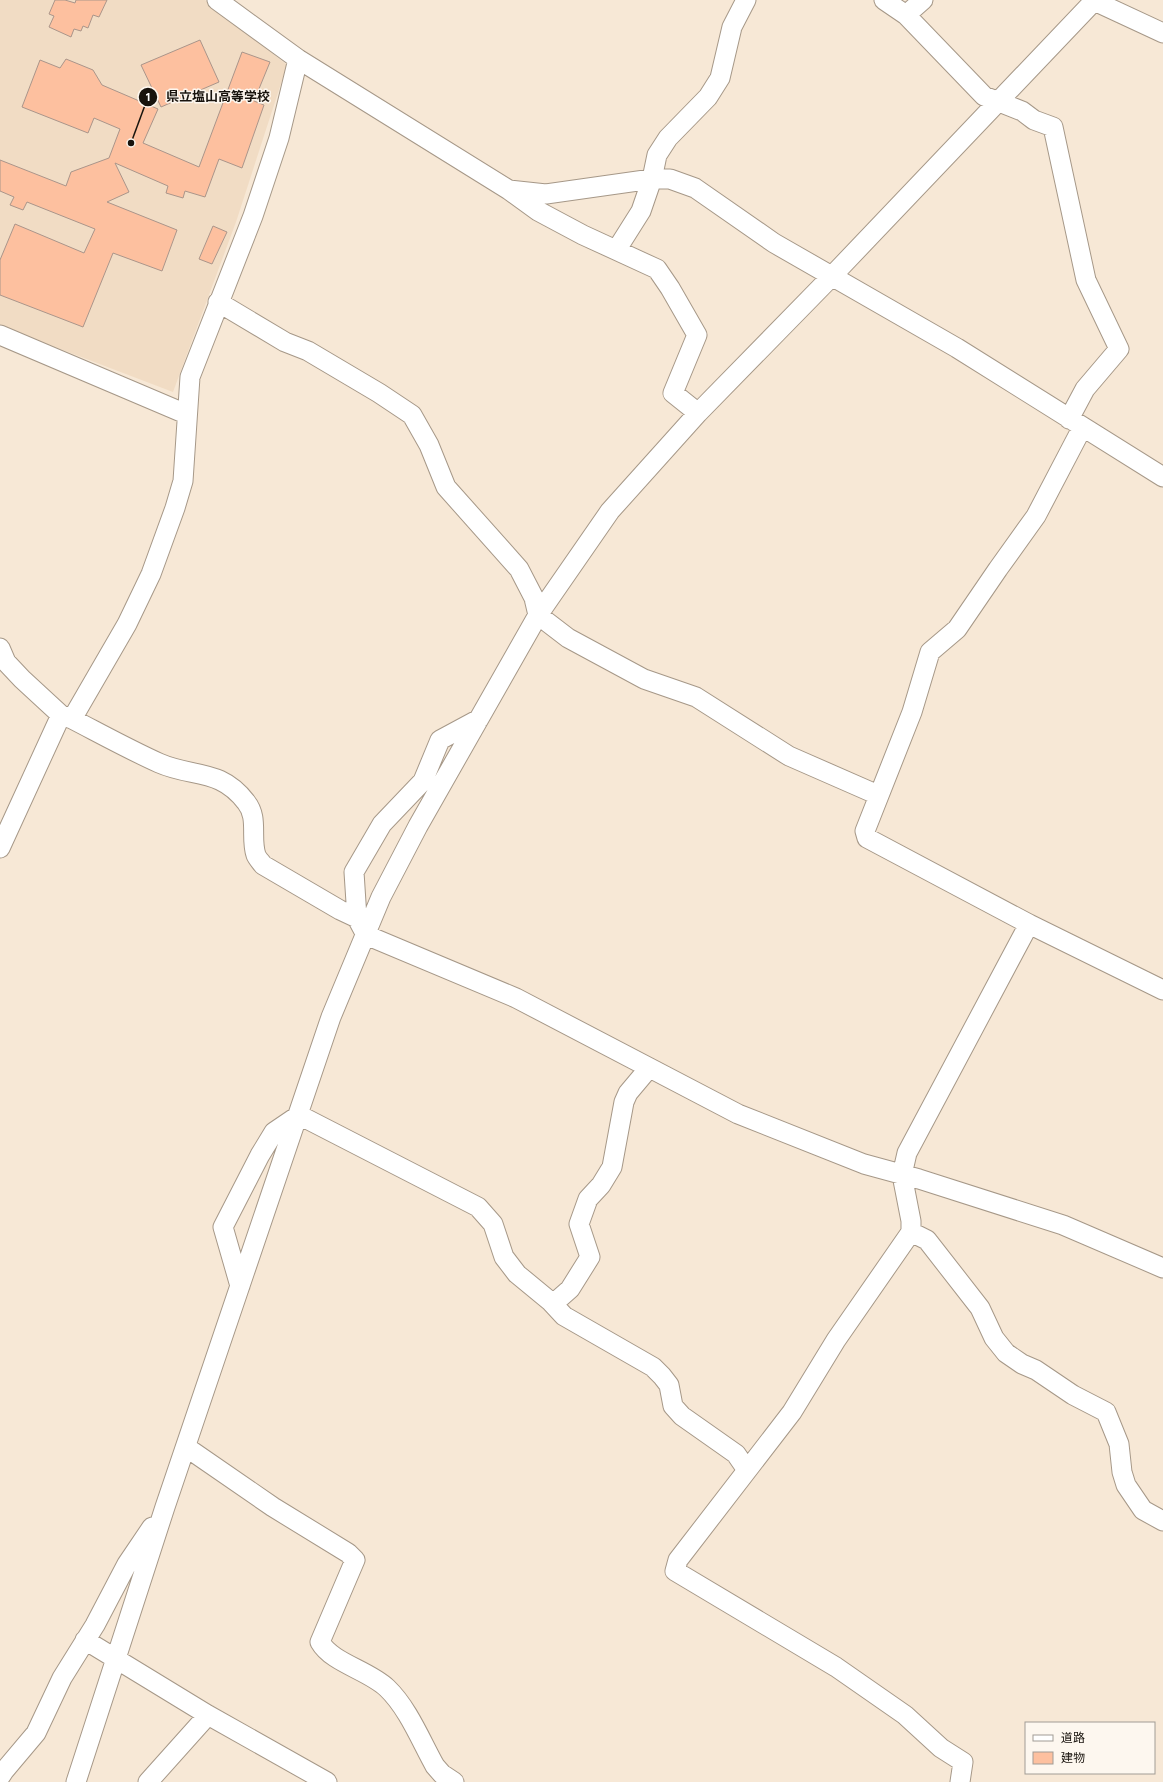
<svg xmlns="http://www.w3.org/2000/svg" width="1163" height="1782" font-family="Figtree,'Noto Sans JP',sans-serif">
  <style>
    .built { fill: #f1dcc4 }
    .building { fill: #fdc09f; stroke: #aa958a }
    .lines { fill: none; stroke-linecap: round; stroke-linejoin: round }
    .minor-casing { stroke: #a69888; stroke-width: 21 }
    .minor { stroke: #fff; stroke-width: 19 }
    .leader { fill: none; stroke: #18130d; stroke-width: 1.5 }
    .callout-dot { fill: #18130d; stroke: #fdf7ef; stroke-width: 1.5 }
    .mark-label { font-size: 12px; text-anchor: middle; font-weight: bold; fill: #fff }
    .callout-label { font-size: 13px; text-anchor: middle; font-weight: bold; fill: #18130d; stroke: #fdf7ef; stroke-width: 3; stroke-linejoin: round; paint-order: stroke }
  </style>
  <rect width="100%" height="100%" fill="#f7e8d6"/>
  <path class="built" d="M0,0H205L287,65L236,222L173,392L0,326Z"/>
  <path class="building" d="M55,0H65L75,3L76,0H107L99,17L93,15L88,28L83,26L81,31L74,29L71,37L49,27L54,16L49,14Z
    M200,40L219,82L161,107L141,65Z
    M242,52L270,62L254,101L264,105L242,168L219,159L205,197L185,191L183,198L166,193L168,186L115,163L129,192L107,202L177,230L162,271L113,253L83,327L0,295V260L15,224L84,253L95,229L27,202L23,210L10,205L14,197L0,191V160L66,186L71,172L109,158L120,129L94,118L88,133L22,107L40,60L60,68L66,59L93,70L102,85L158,109L143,143L199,167Z
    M213,226L227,232L212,264L199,259Z"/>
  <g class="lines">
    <g class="minor-casing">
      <path id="minor" d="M217,0L298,59L509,190L538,211L583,235L657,269L670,288L697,335L673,393L698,413
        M884,0L906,15L984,96L1022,111L1034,120L1053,127L1086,280L1119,349L1085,389L1069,419
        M1092,0L1163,33
        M906,15L923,0
        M509,190L546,194L652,179H670L695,188L774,243L957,348L1163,477
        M617,249L641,211L652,179L657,155L668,138L708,97L720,78L732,27L746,0
        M218,302L285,342L308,351L379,393L412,415L429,445L446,487L519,569L534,598L538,615L568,638L644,679L696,697L789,756L878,795
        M0,335L186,414
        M1082,428L1036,516L998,569L957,629L930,652L912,712L865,831L867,838L1029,924L1163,990
        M0,648L6,662L22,679L61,715L72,719C101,734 130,750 159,763C193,778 220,768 246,802C259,818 250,837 256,855C257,858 261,862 263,865L340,910L357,918
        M72,719L127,624L151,574L175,508L183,481L190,377L253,216L279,138L298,59
        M479,719L440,740L423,781L382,824L354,872L357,918L366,935L516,998L738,1114L864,1164L919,1179L1063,1225L1163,1268
        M0,848L61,715
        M911,1232L927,1240L980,1308L994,1338L1006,1353L1022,1364L1036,1370L1073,1395L1106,1412L1119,1444L1122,1472L1126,1485L1143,1510L1163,1521
        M240,1286L223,1227L260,1155L274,1132L299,1115L478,1207L493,1224L504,1257L517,1274L551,1302L564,1316L653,1367L662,1376L669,1385L673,1406L682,1416L736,1454L747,1470
        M553,1304L570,1289L590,1257L579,1224L588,1199L601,1185L612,1167L624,1102L628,1093L649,1068
        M186,1447L273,1507L348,1553L355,1560L320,1642C332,1663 368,1670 387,1688C408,1708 421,1741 435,1766L442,1774L454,1782
        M85,1640L208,1715L327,1782
        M0,1777L4,1771L36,1733L62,1678L95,1625L127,1564L152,1527
        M76,1782L165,1507L331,1017L381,897L418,826L538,615L610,511L698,413L832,276L1095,0
        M148,1782L208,1715
        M960,1782L963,1762L941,1748L905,1715L836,1667L675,1571L678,1560L792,1412L836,1340L911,1232V1221L902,1175L907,1153L1029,924"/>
    </g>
    <use href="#minor" class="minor"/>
  </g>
  <path class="leader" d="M131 143L148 97"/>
  <g class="callout-dot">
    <circle cx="131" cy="143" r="4"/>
    <circle cx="148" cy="97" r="10"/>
  </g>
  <g class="mark-label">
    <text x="148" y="101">1</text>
  </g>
  <g class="callout-label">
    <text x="218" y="101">県立塩山高等学校</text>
  </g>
  <rect x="1025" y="1722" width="130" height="52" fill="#fdf7ef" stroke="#a19c95"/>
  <rect x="1033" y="1735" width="20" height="6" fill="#ffffff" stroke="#a19c95"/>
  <text x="1061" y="1742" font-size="12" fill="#18130d">道路</text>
  <rect x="1033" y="1752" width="20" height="12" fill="#fdc09f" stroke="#a19c95"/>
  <text x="1061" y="1762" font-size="12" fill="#18130d">建物</text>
</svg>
